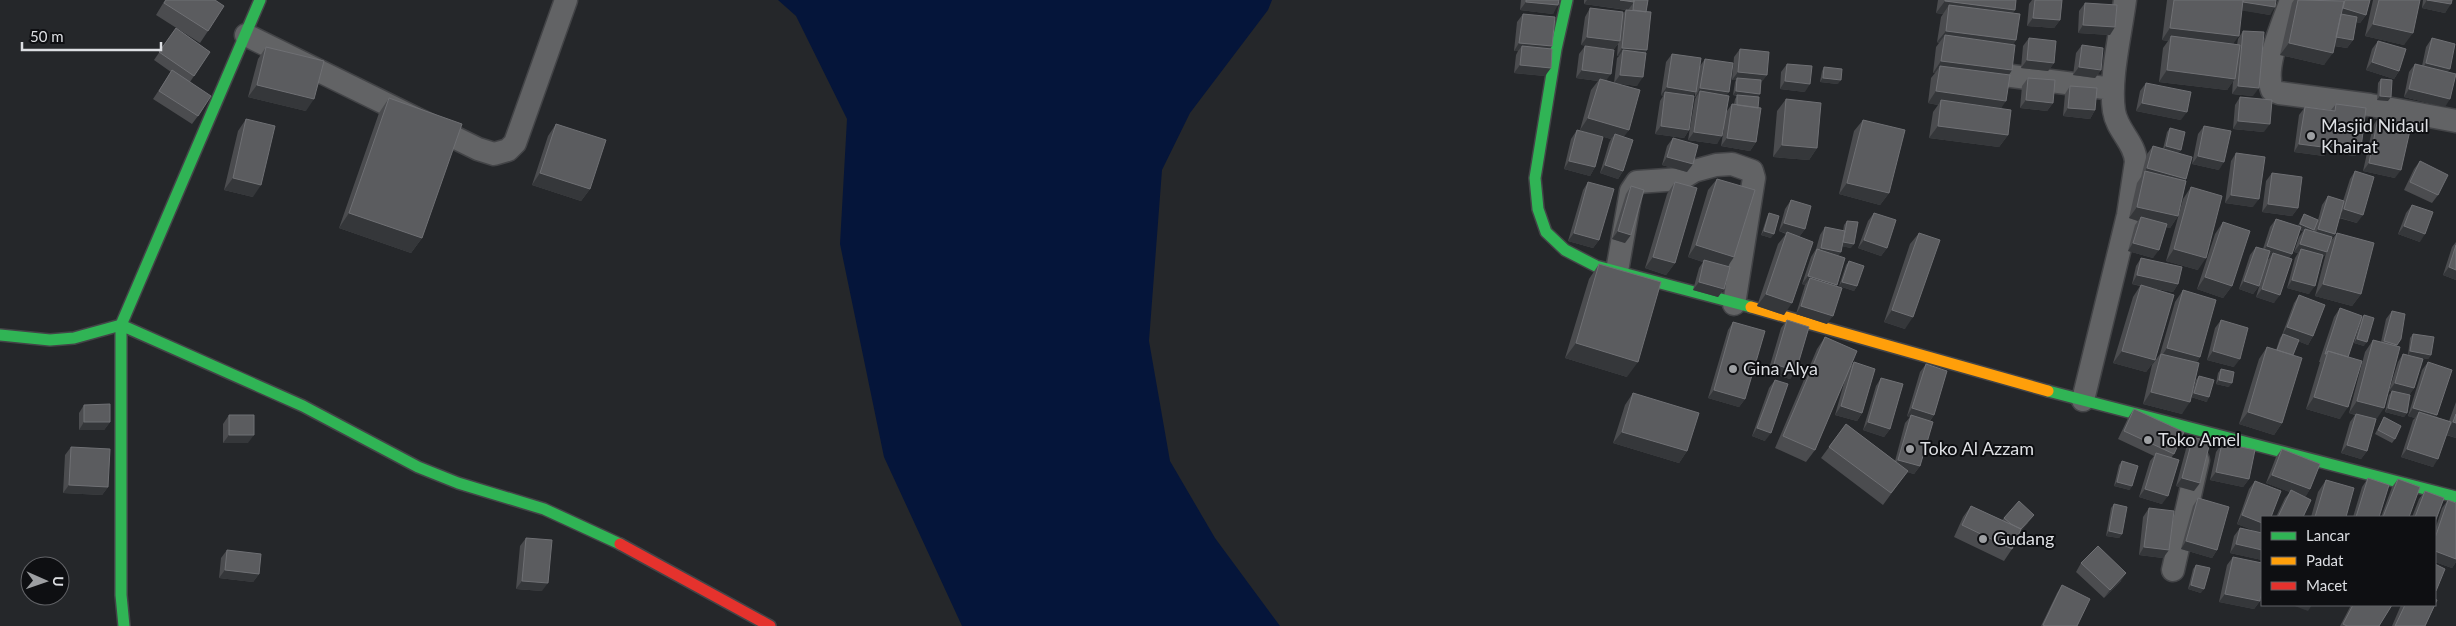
<svg xmlns="http://www.w3.org/2000/svg" width="2456" height="626" font-family="Lato,sans-serif">
  <style>
    .water { fill: #05153a }
    .lines { fill: none; stroke-linecap: round; stroke-linejoin: round }
    .street-casing { stroke: #434447; stroke-width: 25 }
    .fast-casing { stroke: #434447; stroke-width: 14 }
    .slow-casing { stroke: #434447; stroke-width: 14 }
    .jam-casing { stroke: #434447; stroke-width: 14 }
    .street { stroke: #626365; stroke-width: 22 }
    .fast { stroke: #30b455; stroke-width: 11 }
    .slow { stroke: #ff9f0a; stroke-width: 11 }
    .jam { stroke: #e5322d; stroke-width: 11 }
    .wall { fill: #4b4c4f }
    .shaded-wall { fill: #35373a }
    .building { fill: #5b5c5f; stroke: #6f7074 }
    .poi-dot { fill: #9d9fa2; stroke: #0e0f12; stroke-width: 2 }
    .labels { text-anchor: middle; stroke-width: 4; stroke-linejoin: round; paint-order: stroke }
    .poi-label { font-size: 18px; fill: #dddfe3; stroke: #0e0f12; text-anchor: start }
  </style>
  <rect width="100%" height="100%" fill="#25272a"/>
  <path class="water" d="M778,0H1272L1268,10L1190,113L1162,170L1149,341L1170,461L1215,538L1280,626H962L884,457L840,244L847,119L796,16Z"/>
  <g class="lines">
    <g class="street-casing">
      <path id="street" d="M2291,0C2283,24 2263,66 2272,90L2279,93L2370,105L2456,121
        M246,35L478,149L494,154L508,150L515,143L566,0
        M1980,72L2113,89
        M1617,271L1631,191L1637,182L1681,179L1694,171L1716,165L1732,164L1752,171L1754,178L1734,304
        M2083,400L2128,215L2136,162C2135,142 2117,131 2114,111C2109,80 2121,32 2125,0
        M2173,570L2198,460"/>
    </g>
    <g class="fast-casing">
      <path id="fast" d="M1567,0L1556,49L1535,178L1538,209L1546,232L1565,250L1596,266L1751,307
        M0,335L50,340L74,338L121,325L303,406L418,467L458,483L544,509L620,544
        M2048,391L2456,497
        M124,626L121,595V325L260,0"/>
    </g>
    <g class="slow-casing">
      <path id="slow" d="M1751,307L2048,391"/>
    </g>
    <g class="jam-casing">
      <path id="jam" d="M620,544L770,626"/>
    </g>
    <use href="#street" class="street"/>
    <use href="#fast" class="fast"/>
    <use href="#slow" class="slow"/>
    <use href="#jam" class="jam"/>
  </g>
  <path class="wall" d="M165,0H215L208,31L200,43L156,15Z
    M1521,0H1559L1553,14L1520,10Z
    M1584,0H1648L1646,12V53L1637,86L1615,83L1624,137L1623,171L1618,179L1600,173L1609,143L1611,139L1580,130L1591,90L1598,81L1576,78L1579,54L1585,46L1606,80L1614,83L1617,58L1619,56H1617L1618,44L1614,49L1581,45L1585,17L1590,8L1622,15L1626,10L1584,4Z
    M1938,0H2016L2013,13L2016,40L2013,44L2012,70L2009,75L2001,109L2008,135L1999,147L1929,138L1933,112L1938,105L1928,103L1931,78L1935,73H1933L1936,47L1939,43L1937,42L1941,17L1943,14L1936,13Z
    M2032,0H2062L2060,20L2054,28L2027,26L2029,4Z
    M2167,0H2276L2270,15L2242,10L2233,45H2237L2238,39L2243,31L2253,96L2232,94L2233,81L2227,90L2159,82L2163,48L2168,41L2162,40Z
    M2294,0H2370L2366,15L2360,23L2356,22L2353,40L2347,48L2334,46L2324,65L2280,55L2292,3Z
    M2373,0H2420L2404,45L2365,36Z
    M2423,0H2452L2445,13L2422,8Z
    M2085,3L2110,35L2078,33L2079,11Z
    M1523,14L1552,46L1550,49L1545,76L1514,73L1516,55L1518,51H1514L1517,22Z
    M176,28L210,52L190,82L198,116L192,124L153,99L171,72L154,60Z
    M2029,38L2054,63L2048,71L2021,68L2023,46Z
    M2432,38L2447,72L2445,107L2404,97L2409,72L2415,64L2422,66L2426,47Z
    M2378,41L2399,71L2394,79L2366,70L2372,49Z
    M2082,45L2101,70L2095,78L2073,75L2076,53Z
    M266,47L306,111L248,97L258,59Z
    M1740,49L1767,75L1760,83L1757,97L1756,142L1750,151L1721,146L1724,128L1717,144L1688,140L1695,99L1696,97H1695V92L1693,96L1689,130L1684,138L1655,134L1660,101L1663,96L1661,95L1666,62L1672,54L1700,66L1705,59L1727,95V111L1732,104H1734L1735,99L1737,96L1733,95L1735,82L1736,80H1732L1734,57Z
    M1787,64L1805,92L1780,89L1781,72Z
    M1824,67L1838,84L1820,82L1822,71Z
    M2028,78L2053,103L2047,111L2020,108L2022,86Z
    M2381,79L2388,101L2377,100L2378,83Z
    M2146,83L2181,120L2136,111L2140,91Z
    M2070,86L2095,110L2090,119L2063,116L2065,94Z
    M2240,97L2264,132L2233,129L2235,105Z
    M389,98L422,238L411,253L339,228L379,113Z
    M1786,99L1817,148L1809,160L1773,157L1777,111Z
    M2336,104L2361,148L2355,156L2327,152L2324,156L2294,152L2299,115L2305,107L2331,110Z
    M2378,118L2395,178L2363,171L2373,126Z
    M246,119L253,197L224,190L238,131Z
    M1863,120L1889,193L1880,205L1839,194L1854,131Z
    M556,124L590,189L581,201L532,185L548,136Z
    M2204,126L2219,170L2192,164L2198,134Z
    M2170,128L2181,150L2178,153L2186,179L2178,216L2170,228L2166,227L2153,258L2128,251L2135,225L2138,221L2129,218L2137,183L2141,177L2147,154L2153,146L2163,149L2167,132Z
    M1577,130L1595,167L1590,176L1564,169L1571,139Z
    M1673,138L1687,172L1662,165L1667,146Z
    M2236,153L2253,207L2225,203L2231,161Z
    M2420,161L2438,195L2432,203L2404,190L2414,169Z
    M2355,171L2357,223L2339,218L2335,234L2332,237L2330,242L2337,233L2361,294L2352,306L2315,296L2326,253L2321,260L2309,294L2287,288L2295,258L2298,253L2294,252L2299,237L2303,231L2300,230L2292,254L2289,258L2274,303L2256,297L2267,261L2270,257L2269,256L2259,286L2253,294L2239,289L2250,255L2256,247L2263,249L2270,227L2276,219L2298,226L2301,219L2304,214L2318,220L2322,205L2328,196L2343,201L2350,179Z
    M2272,173L2298,208L2292,216L2262,212L2266,181Z
    M1717,179L1727,267L1724,289L1718,297L1693,290L1699,268L1703,262L1688,257L1708,190Z
    M1588,182L1599,240L1593,248L1568,241L1583,190Z
    M1675,182V263L1666,275L1645,268L1667,194Z
    M1631,186L1625,243L1612,239L1626,194Z
    M2191,187L2198,270L2166,261L2183,199Z
    M1791,200L1805,229L1799,237L1784,315L1757,306L1778,244L1786,234L1779,231L1785,209Z
    M2412,205L2420,242L2398,234L2406,213Z
    M1769,213L1771,238L1761,235L1767,217Z
    M1874,213L1887,248L1881,256L1858,248L1868,221Z
    M1847,221L1851,248L1842,246L1838,256L1837,285L1827,324L1796,314L1805,285L1802,284L1811,257L1816,249L1820,235L1825,227L1843,231L1844,225Z
    M2223,222L2232,286L2223,298L2197,289L2215,234Z
    M1919,233L1905,329L1884,322L1910,244Z
    M2456,242V280L2443,275L2452,247Z
    M2141,258L2178,284L2173,292L2152,288L2155,360L2146,372L2113,363L2133,297L2140,286L2132,284L2136,266Z
    M1849,261L1857,286L1854,291L1839,286L1846,265Z
    M1599,264L1627,377L1565,358L1589,279Z
    M2183,290L2200,357L2196,363L2182,414L2143,404L2152,365L2160,354L2175,302Z
    M2299,295L2313,336L2308,345L2298,341L2293,355L2282,423L2274,435L2239,424L2259,359L2267,347L2276,350L2280,338L2282,335L2294,303Z
    M2340,308L2348,357L2340,419L2306,409L2320,362H2319L2334,317Z
    M2392,311L2397,346L2376,420L2367,451L2361,459L2341,453L2350,422L2355,415L2349,413L2365,352L2373,340L2381,342L2386,319Z
    M2364,315V346L2354,343L2361,319Z
    M1787,320L1796,371L1790,379L1768,372L1781,328Z
    M2221,320L2234,367L2207,360L2215,328Z
    M1733,322L1745,399L1739,407L1708,398L1728,330Z
    M2413,334L2431,355L2428,359L2411,356L2414,388L2409,395L2407,413L2404,417L2385,412L2389,395L2392,391H2389L2398,362L2403,354L2408,355L2410,338Z
    M1825,337L1850,367L1854,362L1862,413L1857,421L1835,415L1846,376L1815,450L1806,462L1775,448L1817,349Z
    M2428,362L2437,415L2436,417L2449,421L2456,402V438L2446,435L2433,467L2401,457L2413,420L2415,418L2408,416L2422,370Z
    M1926,364L1934,415L1930,421L1920,466L1914,474L1907,472L1883,505L1821,458L1846,424L1895,461L1905,423L1910,417L1907,416L1920,372Z
    M2221,369L2229,387L2216,384L2218,373Z
    M2199,376L2207,402L2191,397L2196,380Z
    M1881,378L1890,429L1884,437L1863,430L1876,386Z
    M1775,380L1765,441L1752,436L1769,388Z
    M1633,393L1687,451L1679,463L1613,443L1625,405Z
    M84,405L110,422L104,430H79V413Z
    M2134,409L2174,454L2171,458L2162,504L2139,497L2150,461L2154,456L2118,439L2128,418Z
    M229,415L248,443H223V424Z
    M2384,417L2395,439L2392,443L2375,434Z
    M2193,437L2194,491L2176,486L2187,445Z
    M2222,443L2249,479L2243,487L2210,480L2216,452Z
    M71,447L108,487L102,495L63,493L65,455Z
    M2282,449L2310,489L2305,497L2303,517H2276L2285,498L2290,492L2266,483L2276,457Z
    M2122,461L2130,490L2114,486L2119,465Z
    M2368,478L2379,517H2353L2362,487Z
    M2398,479L2409,517H2381L2392,487Z
    M2326,480L2346,517H2311L2318,492Z
    M2255,481L2262,517V560L2230,553L2234,536L2240,528L2261,533L2237,524L2249,489Z
    M2425,491L2435,517H2412L2419,499Z
    M2198,498L2217,550L2212,558L2181,549L2193,506Z
    M2448,500L2456,503V562L2452,568L2435,562V530L2442,508Z
    M2114,504L2122,534L2119,538L2106,536L2111,508Z
    M1971,506L2002,520L2004,518L2028,523L2020,532L2012,549L2004,561L1954,537L1963,517Z
    M2149,508L2163,558L2139,555L2143,517Z
    M526,538L542,591L516,589L520,546Z
    M227,550L259,574L253,582L219,578L221,558Z
    M2233,557L2260,601L2254,609L2219,602L2227,565Z
    M2081,563L2121,581L2104,598L2076,572Z
    M2196,565L2201,593L2188,589L2193,569Z
    M2062,585L2077,626H2041L2057,593Z
    M2351,605H2392L2379,626H2340Z
    M2401,605H2435L2425,626H2392Z"/>
  <path class="shaded-wall" d="M1587,0H1620L1634,2L1628,10L1584,4Z
    M2427,0L2451,4L2445,13L2422,8Z
    M1945,1L2015,10L2007,22L1949,5L1943,14L1936,13Z
    M1526,2L1558,5L1553,14L1520,10Z
    M2243,2L2275,7L2270,15L2238,10Z
    M2343,8L2366,15L2360,23L2338,17Z
    M2033,18L2060,20L2054,28L2027,26Z
    M2373,24L2413,33L2404,45L2365,36Z
    M2083,25L2115,27L2110,35L2078,33Z
    M2170,28L2239,36L2230,48L2171,36L2168,41L2162,40Z
    M1946,31L2016,40L2008,52L1945,35L1939,43L1937,42Z
    M1587,37L1620,41L1614,49L1581,45Z
    M2336,37L2353,40L2347,48L2330,45Z
    M1519,43L1552,46L1546,54L1522,46L1518,51H1514Z
    M2289,43L2333,53L2324,65L2280,55Z
    M1622,48L1647,50L1642,58L1623,50L1619,56H1617Z
    M2027,60L2054,63L2048,71L2021,68Z
    M1941,61L2012,70L2004,82L1940,66L1935,73H1933Z
    M2372,62L2399,71L2394,79L2366,70Z
    M2426,63L2450,69L2444,77L2421,71Z
    M1520,65L1551,68L1545,76L1514,73Z
    M2079,67L2101,70L2095,78L2073,75Z
    M1582,70L1611,74L1605,82L1600,79L1598,81L1576,78Z
    M2167,70L2235,79L2227,90L2159,82Z
    M1738,72L1767,75L1761,83L1737,81V78L1736,80H1732Z
    M1620,75L1643,77L1637,86L1614,83Z
    M1823,78L1841,80L1838,84L1820,82Z
    M1785,81L1810,84L1805,92L1780,89Z
    M257,85L314,99L306,111L248,97Z
    M2238,86L2259,88L2253,96L2232,94Z
    M1667,87L1696,92L1690,100L1665,92L1663,96L1661,95Z
    M1700,88L1729,92L1723,101L1700,91L1696,97H1695Z
    M2409,89L2450,99L2445,107L2404,97Z
    M1736,91L1760,94L1757,98L1733,95Z
    M1936,91L2006,101L1998,113L1941,100L1938,105L1928,103Z
    M2380,96L2391,97L2388,101L2377,100Z
    M2026,100L2053,103L2047,111L2020,108Z
    M2142,103L2187,112L2181,120L2136,111Z
    M2068,108L2095,110L2090,119L2063,116Z
    M1588,118L1629,130L1620,142L1615,134L1611,139L1580,130Z
    M2238,121L2270,124L2264,132L2233,129Z
    M1661,126L1689,130L1684,138L1655,134Z
    M1938,126L2008,135L1999,147L1929,138Z
    M1694,132L1722,136L1717,144L1688,140Z
    M1727,138L1756,142L1750,151L1721,146Z
    M2299,144H2330L2361,148L2355,156L2327,152L2324,156L2294,152Z
    M1782,145L1817,148L1809,160L1773,157Z
    M2166,146L2181,150L2178,154L2163,150Z
    M2198,156L2224,162L2219,170L2192,164Z
    M1667,157L1693,164L1687,172L1662,165Z
    M1569,161L1595,167L1590,176L1564,169Z
    M2369,163L2401,170L2395,178L2363,171Z
    M1605,165L1623,171L1618,179L1600,173Z
    M2147,168L2186,179L2180,188L2145,171L2141,177Z
    M540,173L590,189L581,201L532,185Z
    M233,178L261,185L253,197L224,190Z
    M1847,183L1889,193L1880,205L1839,194Z
    M2231,195L2259,199L2253,207L2225,203Z
    M2268,204L2298,208L2292,216L2262,212Z
    M2137,207L2178,216L2170,228L2140,221L2141,217L2138,221L2129,218Z
    M2344,209L2363,215L2357,223L2338,217Z
    M349,213L422,238L411,253L339,228Z
    M1784,223L1805,229L1799,237L1779,231Z
    M2300,224L2314,230L2311,234L2305,229L2303,231L2297,229Z
    M2404,226L2425,234L2420,242L2398,234Z
    M2318,229L2335,234L2329,242L2313,237Z
    M1618,231L1631,235L1625,243L1612,239Z
    M1764,231L1774,234L1771,238L1761,235Z
    M1574,233L1599,240L1593,248L1568,241Z
    M1864,240L1887,248L1881,256L1858,248Z
    M1843,242L1854,244L1851,248L1840,246Z
    M2133,243L2159,250L2153,258L2128,251Z
    M2300,244L2327,252L2321,261L2301,249L2298,253L2294,252Z
    M1696,245L1734,257L1726,269L1704,260L1703,262L1688,257Z
    M2267,246L2292,254L2286,262L2273,253L2270,257L2261,254Z
    M1821,248L1841,252L1835,261L1815,256Z
    M2174,249L2206,258L2198,270L2166,261Z
    M1653,257L1675,263L1666,275L1645,268Z
    M2449,267L2456,270V280L2443,275Z
    M2137,275L2178,284L2173,292L2132,284Z
    M1808,276L1837,285L1832,293L1810,278L1805,285L1802,284Z
    M2205,277L2232,286L2223,298L2197,289Z
    M2292,280L2315,286L2309,294L2287,288Z
    M2244,281L2259,286L2253,294L2239,289Z
    M1699,282L1724,289L1718,297L1693,290Z
    M1842,282L1857,286L1854,291L1839,286Z
    M2323,284L2361,294L2352,306L2315,296Z
    M2262,289L2280,295L2274,303L2256,297Z
    M1766,294L1792,303L1784,315L1757,306Z
    M1801,306L1833,316L1827,324L1796,314Z
    M1892,310L1913,317L1905,329L1884,322Z
    M2287,327L2313,336L2308,345L2282,335Z
    M2357,339L2367,342L2364,346L2354,343Z
    M1576,343L1638,362L1627,377L1565,358Z
    M2167,348L2200,357L2192,369L2159,360Z
    M2122,351L2155,360L2146,372L2113,363Z
    M2213,351L2240,359L2234,367L2207,360Z
    M2410,351L2431,355L2428,359L2408,356Z
    M1774,364L1796,371L1790,379L1768,372Z
    M2219,380L2232,383L2229,387L2216,384Z
    M2395,383L2414,388L2409,396L2389,391Z
    M1714,390L1745,399L1739,407L1708,398Z
    M2151,392L2190,402L2182,414L2143,404Z
    M2194,393L2209,397L2207,402L2191,397Z
    M2314,397L2348,407L2340,419L2306,409Z
    M2357,401L2384,408L2376,420L2349,413Z
    M1841,406L1862,413L1857,421L1835,415Z
    M1912,408L1934,415L1928,423L1911,415L1910,417L1907,416Z
    M2388,408L2407,413L2404,417L2385,412Z
    M2413,408L2437,415L2432,424L2419,412L2415,418L2408,416Z
    M2248,412L2282,423L2274,435L2239,424Z
    M84,422H110L104,430H79Z
    M1868,422L1890,429L1884,437L1863,430Z
    M2453,422L2456,423V438L2445,434Z
    M1757,428L1771,433L1765,441L1752,436Z
    M1622,432L1687,451L1679,463L1613,443Z
    M229,435H254L248,443H223Z
    M2347,445L2367,451L2361,459L2341,453Z
    M2407,449L2438,459L2433,467L2401,457Z
    M1898,460L1920,466L1914,474L1907,472L1883,505L1907,472L1893,468Z
    M2216,472L2249,479L2243,487L2210,480Z
    M2272,475L2310,489L2305,498L2266,483Z
    M2182,478L2200,483L2194,491L2176,486Z
    M2117,482L2132,486L2130,490L2114,486Z
    M69,485L108,487L102,495L63,493Z
    M2145,489L2168,496L2162,504L2139,497Z
    M2034,515L2028,523L2013,540L2018,532Z
    M2242,515L2262,523V534L2237,524Z
    M2109,531L2122,534L2119,538L2106,536Z
    M2186,541L2217,550L2212,558L2181,549Z
    M2236,544L2262,550V560L2230,553Z
    M2144,547L2169,550L2163,558L2139,555Z
    M2435,551L2456,559V562L2452,568L2435,562Z
    M225,570L259,574L253,582L219,578Z
    M2126,573L2121,581L2104,598L2110,590Z
    M522,581L548,583L542,591L516,589Z
    M2191,585L2204,589L2201,593L2188,589Z
    M2225,594L2260,601L2254,609L2219,602Z
    M2292,605H2312L2308,611Z"/>
  <path class="building" d="M166,0H215L224,6L208,31L164,3Z
    M1526,0H1559L1558,5L1526,2Z
    M1620,0H1634V2Z
    M1634,0H1648L1646,12L1633,10Z
    M1945,0H2016L2015,10L1945,1Z
    M2035,0H2062L2060,20L2033,18Z
    M2174,0H2243L2239,36L2170,28Z
    M2244,0H2276L2275,7L2243,2Z
    M2298,0L2344,1L2333,53L2289,43Z
    M2345,0H2370L2366,15L2343,8Z
    M2379,0H2420L2413,33L2373,24Z
    M2427,0H2452L2451,4Z
    M2085,3L2117,5L2115,27L2083,25Z
    M1949,5L2020,14L2016,40L1946,31Z
    M1590,8L1623,12L1620,41L1587,37Z
    M1626,10L1651,12L1647,50L1622,48Z
    M1523,14L1555,17L1552,46L1519,43Z
    M2341,14L2357,17L2353,40L2336,37Z
    M176,28L210,52L194,76L159,52Z
    M2243,31L2264,32L2259,88L2238,86Z
    M1945,35L2015,45L2012,70L1941,61Z
    M2171,36L2240,45L2235,79L2167,70Z
    M2029,38L2056,41L2054,63L2027,60Z
    M2432,38L2455,44L2450,69L2426,63Z
    M2378,41L2406,49L2399,71L2372,62Z
    M2082,45L2103,48L2101,70L2079,67Z
    M1522,46L1552,49L1551,68L1520,65Z
    M1585,46L1614,50L1611,74L1582,70Z
    M266,47L324,61L314,99L257,85Z
    M1740,49L1769,52L1767,75L1738,72Z
    M1623,50L1646,53L1643,77L1620,75Z
    M1672,54L1701,58L1696,92L1667,87Z
    M1705,59L1733,63L1729,92L1700,88Z
    M1787,64L1812,66L1810,84L1785,81Z
    M2415,64L2456,74L2450,99L2409,89Z
    M1940,66L2010,75L2006,101L1936,91Z
    M1824,67L1842,69L1841,80L1823,78Z
    M172,70L211,96L198,116L159,91Z
    M1737,78L1761,80L1760,94L1736,91Z
    M2028,78L2055,80L2053,103L2026,100Z
    M1600,79L1640,90L1629,130L1588,118Z
    M2381,79L2392,80L2391,97L2380,96Z
    M2146,83L2191,92L2187,112L2142,103Z
    M2070,86L2097,88L2095,110L2068,108Z
    M1700,91L1729,96L1722,136L1694,132Z
    M1665,92L1694,96L1689,130L1661,126Z
    M1737,95L1759,97L1758,108L1737,105Z
    M2240,97L2272,100L2270,124L2238,121Z
    M389,98L462,124L422,238L349,213Z
    M1786,99L1821,103L1817,148L1782,145Z
    M1941,100L2011,110L2008,135L1938,126Z
    M1732,104L1761,108L1756,142L1727,138Z
    M2336,104L2366,108L2361,148L2330,144V148L2299,144L2305,107L2335,111Z
    M2378,118L2411,126L2401,170L2369,163Z
    M246,119L275,126L261,185L233,178Z
    M1863,120L1905,130L1889,193L1847,183Z
    M556,124L606,140L590,189L540,173Z
    M2204,126L2231,131L2224,162L2198,156Z
    M2170,128L2185,132L2181,150L2166,146Z
    M1577,130L1603,137L1595,167L1569,161Z
    M1615,134L1633,140L1623,171L1605,165Z
    M1673,138L1698,145L1693,164L1667,157Z
    M2153,146L2192,157L2186,179L2147,168Z
    M2236,153L2265,157L2259,199L2231,195Z
    M2420,161L2448,175L2438,195L2410,182Z
    M2145,171L2186,181L2178,216L2137,207Z
    M2355,171L2374,177L2363,215L2344,209Z
    M2272,173L2302,177L2298,208L2268,204Z
    M1717,179L1755,190L1734,257L1696,245Z
    M1588,182L1614,189L1599,240L1574,233Z
    M1675,182L1697,188L1675,263L1653,257Z
    M1631,186L1644,190L1631,235L1618,231Z
    M2191,187L2222,196L2206,258L2174,249Z
    M2328,196L2344,201L2335,234L2318,229Z
    M1791,200L1811,206L1805,229L1784,223Z
    M2412,205L2433,212L2425,234L2404,226Z
    M1769,213L1779,216L1774,234L1764,231Z
    M1874,213L1896,220L1887,248L1864,240Z
    M2304,214L2318,220L2314,230L2300,224Z
    M2141,217L2167,224L2159,250L2133,243Z
    M2276,219L2301,227L2292,254L2267,246Z
    M1847,221L1858,222L1854,244L1843,242Z
    M2223,222L2250,231L2232,286L2205,277Z
    M1825,227L1845,231L1841,252L1821,248Z
    M2305,229L2332,237L2327,252L2300,244Z
    M1787,232L1813,242L1792,303L1766,294Z
    M1919,233L1940,240L1913,317L1892,310Z
    M2337,233L2374,243L2361,294L2323,284Z
    M2456,245V270L2449,267Z
    M2256,247L2270,251L2259,286L2244,281Z
    M1817,249L1845,258L1837,285L1808,276Z
    M2301,249L2323,255L2315,286L2292,280Z
    M2273,253L2292,259L2280,295L2262,289Z
    M2141,258L2182,267L2178,284L2137,275Z
    M1704,260L1730,267L1724,289L1699,282Z
    M1849,261L1864,266L1857,286L1842,282Z
    M1599,264L1661,282L1638,362L1576,343Z
    M1810,278L1842,288L1833,316L1801,306Z
    M2141,285L2174,295L2155,360L2122,351Z
    M2183,290L2216,300L2200,357L2167,348Z
    M2299,295L2325,305L2313,336L2287,327Z
    M2340,308L2362,316L2348,357L2328,351L2326,354H2325Z
    M2392,311L2405,314L2401,339L2397,345L2384,341Z
    M2364,315L2374,318L2367,342L2357,339Z
    M1787,320L1809,327L1796,371L1774,364Z
    M2221,320L2248,328L2240,359L2213,351Z
    M1733,322L1765,331L1745,399L1714,390Z
    M2283,334L2299,340L2293,355L2277,350Z
    M2413,334L2434,337L2431,355L2410,351Z
    M1825,337L1857,351L1815,450L1783,436Z
    M2373,340L2400,347L2384,408L2357,401Z
    M2267,347L2302,358L2282,423L2248,412Z
    M2328,351L2362,361L2348,407L2314,397Z
    M2161,354L2199,363L2190,402L2151,392Z
    M2403,354L2423,359L2414,388L2395,383Z
    M1854,362L1875,369L1862,413L1841,406Z
    M2428,362L2452,370L2437,415L2413,408Z
    M1926,364L1947,371L1934,415L1912,408Z
    M2221,369L2234,372L2232,383L2219,380Z
    M2199,376L2214,380L2209,397L2194,393Z
    M1881,378L1903,384L1890,429L1868,422Z
    M1775,380L1788,384L1771,433L1757,428Z
    M2392,391L2410,395L2407,413L2388,408Z
    M1633,393L1699,413L1687,451L1622,432Z
    M110,404V422H84V405Z
    M2134,409L2184,432L2174,454L2124,431Z
    M2419,412L2451,422L2438,459L2407,449Z
    M2356,414L2376,419L2367,451L2347,445Z
    M2456,414V423L2453,422Z
    M229,415H254V435H229Z
    M1911,415L1933,422L1920,466L1898,460Z
    M2384,417L2401,426L2395,439L2378,430Z
    M1846,424L1908,471L1891,493L1829,447Z
    M2193,437L2210,442L2200,483L2182,478Z
    M2222,443L2255,450L2249,479L2216,472Z
    M71,447L110,449L108,487L69,485Z
    M2282,449L2320,464L2310,489L2272,475Z
    M2156,453L2179,460L2168,496L2145,489Z
    M2122,461L2138,466L2132,486L2117,482Z
    M2368,478L2389,485L2379,517H2356Z
    M2398,479L2420,487L2409,517H2383Z
    M2326,480L2354,488L2346,517H2315Z
    M2255,481L2281,491L2271,517H2262V523L2242,515Z
    M2291,490L2311,500L2303,517H2278Z
    M2425,491L2444,498L2435,522V517H2415Z
    M2198,498L2229,507L2217,550L2186,541Z
    M2448,500L2456,503V559L2435,551V538Z
    M2019,501L2034,515L2021,529L2011,524L2004,518Z
    M2114,504L2127,507L2122,534L2109,531Z
    M1971,506L2021,529L2012,549L1962,525Z
    M2149,508L2174,511L2169,550L2144,547Z
    M2240,528L2262,533V550L2236,544Z
    M526,538L552,540L548,583L522,581Z
    M2098,546L2126,573L2110,590L2081,563Z
    M227,550L261,554L259,574L225,570Z
    M2233,557L2262,563V587L2260,601L2225,594Z
    M2435,564L2445,569L2436,591L2435,590Z
    M2196,565L2210,568L2204,589L2191,585Z
    M2062,585L2090,599L2077,626H2045L2043,625Z
    M2435,599L2437,600L2425,626H2395L2405,605H2435Z
    M2353,605H2392L2379,626H2347L2343,624Z"/>
  <g class="poi-dot">
    <circle cx="2311" cy="136" r="5"/>
    <circle cx="1733" cy="369" r="5"/>
    <circle cx="2148" cy="440" r="5"/>
    <circle cx="1910" cy="449" r="5"/>
    <circle cx="1983" cy="539" r="5"/>
  </g>
  <g class="labels">
    <g class="poi-label">
      <text x="2321" y="132">Masjid Nidaul<tspan x="2321" dy="21">Khairat</tspan></text>
      <text x="1743" y="375">Gina Alya</text>
      <text x="2158" y="446">Toko Amel</text>
      <text x="1920" y="455">Toko Al Azzam</text>
      <text x="1993" y="545">Gudang</text>
    </g>
  </g>
  <rect x="2261" y="516" width="175" height="90" fill="#0e0f12" stroke="#616266"/>
  <rect x="2271" y="532" width="25" height="8" fill="#30b455" stroke="#616266"/>
  <text x="2306" y="541" font-size="15" fill="#dddfe3">Lancar</text>
  <rect x="2271" y="557" width="25" height="8" fill="#ff9f0a" stroke="#616266"/>
  <text x="2306" y="566" font-size="15" fill="#dddfe3">Padat</text>
  <rect x="2271" y="582" width="25" height="8" fill="#e5322d" stroke="#616266"/>
  <text x="2306" y="591" font-size="15" fill="#dddfe3">Macet</text>
  <g transform="translate(45 581) rotate(92)"><circle r="24" fill="#0e0f12" stroke="#616266"/>
  <path d="M0-4L9 19L0 12L-9 19Z" fill="#9d9fa2"/>
  <text y="-8" font-size="14" font-weight="bold" text-anchor="middle" fill="#dddfe3">U</text>
  </g>
  <path d="M22 42v8h139v-8" fill="none" stroke="#dddfe3" stroke-width="2.5"/>
  <text x="30" y="42" font-size="15" fill="#dddfe3" stroke="#0e0f12" stroke-width="4" paint-order="stroke">50 m</text>
</svg>
